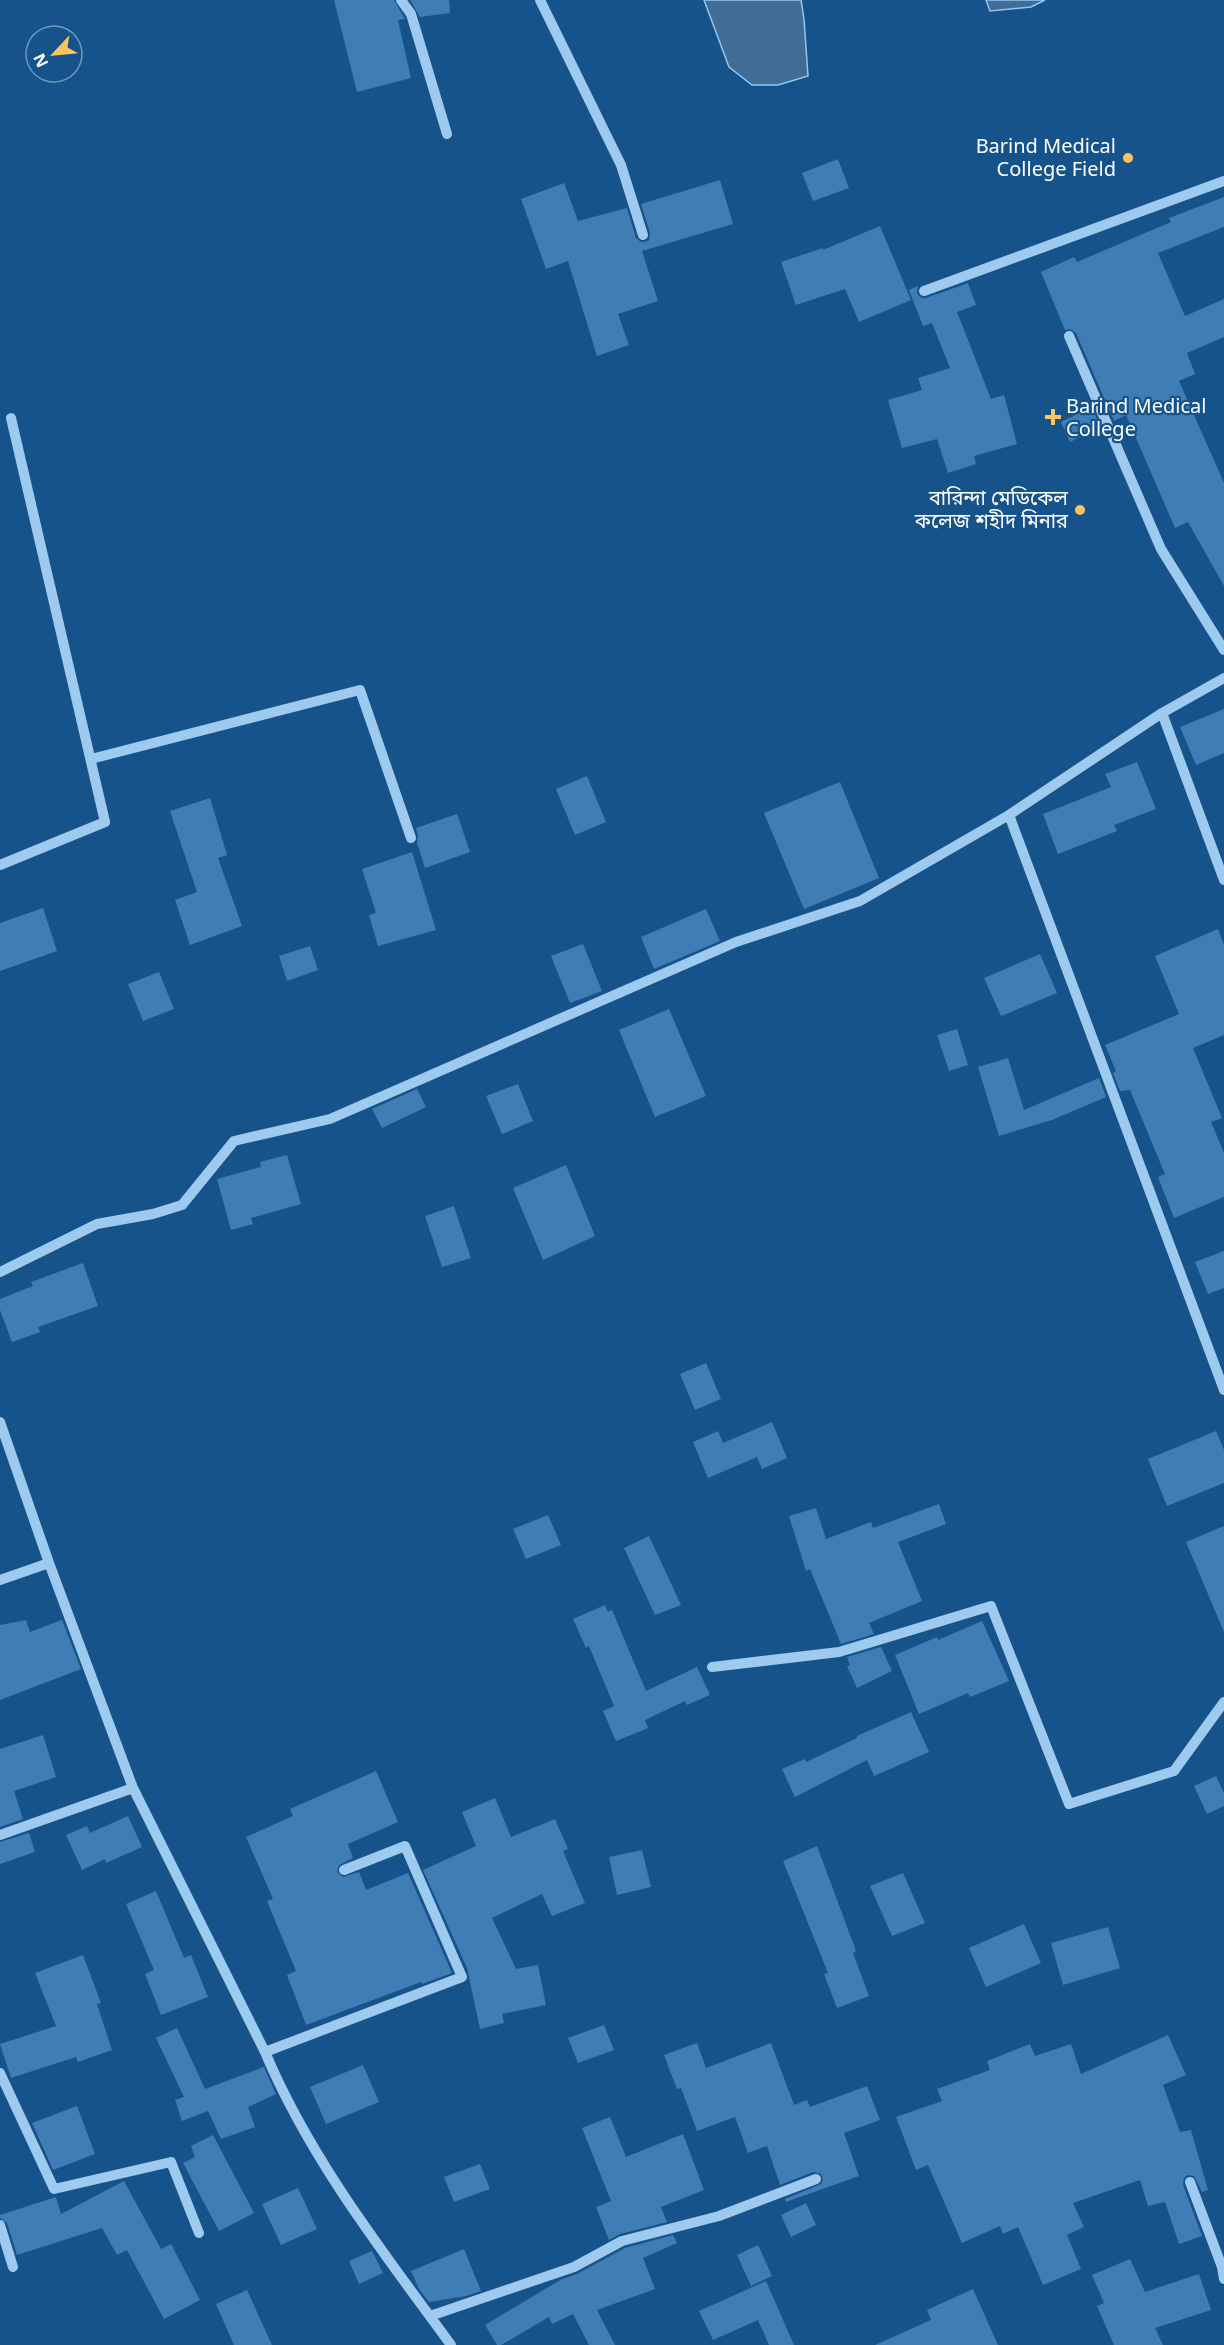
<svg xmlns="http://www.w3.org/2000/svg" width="1224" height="2345" font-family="'Noto Sans','Noto Sans Bengali',sans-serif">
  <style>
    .water { fill: #406c95; stroke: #92c6f2; stroke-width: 1.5 }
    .building { fill: #3f7db4 }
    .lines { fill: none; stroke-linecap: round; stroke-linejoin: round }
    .minor { stroke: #9fcaef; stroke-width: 10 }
    .poi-dot { fill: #ffc35d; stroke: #16538b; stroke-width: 2 }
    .labels { text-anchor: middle; stroke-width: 4.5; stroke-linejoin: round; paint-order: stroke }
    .poi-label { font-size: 20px; fill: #fff; stroke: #16538b; text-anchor: end }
  </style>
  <rect width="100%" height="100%" fill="#16538b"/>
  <path class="water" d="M704,0H801L804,19L808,76L778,85H752L729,67Z
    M986,0H1045L1031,7L990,11Z"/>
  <path class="building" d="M334,0H394L405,19L398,20L411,78L357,92Z
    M410,0H449L450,13L420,17Z
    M838,159L849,188L813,201L802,173Z
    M720,180L733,224L642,251L658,301L618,314L629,345L597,356L568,261L546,269L521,199L564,183L578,221L627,208L636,238L641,242H645L649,240L650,233L641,204Z
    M1224,197V227L1158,253L1185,316L1224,299V337L1187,353L1195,374L1179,381L1224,483V586L1188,522L1175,528L1126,415L1114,421L1076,333L1070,329L1065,330L1041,272L1074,257L1077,262L1171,222L1169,218Z
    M880,226L911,300L859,322L845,289L796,305L781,262L823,248V250Z
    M968,283L976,305L957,312L991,399L1004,395L1017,444L974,456L976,464L948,473L937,439L902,448L888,400L922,390L918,378L950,368L932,323L923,326L909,290L918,286L917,294L922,298H926Z
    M1092,407L1100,427L1070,442L1061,422Z
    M1224,709V753L1196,765L1180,727Z
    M1137,762L1156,809L1114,825L1117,831L1058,854L1043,814L1111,787L1105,774Z
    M587,776L606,822L575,835L556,789Z
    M840,782L879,878L804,909L764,813Z
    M210,798L227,855L218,858L242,926L190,945L175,900L197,892L170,811Z
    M457,814L470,852L425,868L417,843L418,836L416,828Z
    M412,852L436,930L378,946L369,915L376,913L362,869Z
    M43,908L57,951L0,971V923Z
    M706,909L720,941L654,969L641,937Z
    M1218,929L1224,945V1035L1193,1048L1222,1118L1211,1122L1224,1153V1197L1174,1218L1158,1177L1165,1174L1130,1090L1120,1091L1113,1073L1116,1071L1105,1045L1179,1014L1155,956Z
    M583,944L602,991L570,1003L551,956Z
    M310,946L318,970L287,981L279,956Z
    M1040,954L1057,993L1001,1016L984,978Z
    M159,972L174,1009L143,1021L128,984Z
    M669,1009L706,1096L655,1117L619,1030Z
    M957,1029L968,1065L949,1071L937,1035Z
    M1008,1058L1024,1110L1099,1078L1106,1097L1052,1120L999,1136L978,1067Z
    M518,1084L533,1121L502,1134L486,1096Z
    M417,1089L426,1107L382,1128L372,1109Z
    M287,1155L301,1204L251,1218L253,1224L231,1230L217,1179L261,1167L260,1162Z
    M566,1165L595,1236L543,1260L513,1188Z
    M454,1206L471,1258L442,1267L425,1216Z
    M1224,1251V1288L1208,1294L1195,1262Z
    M83,1263L98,1306L38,1327L40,1332L12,1342L0,1310V1299L33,1286L31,1282Z
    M706,1363L721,1399L695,1410L680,1374Z
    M772,1422L787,1458L762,1469L757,1457L708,1478L693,1442L718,1431L723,1443Z
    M1216,1431L1224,1450V1483L1167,1506L1148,1459Z
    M939,1504L946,1524L898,1542L922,1601L869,1623L874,1634L841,1644L810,1569L806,1571L789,1516L816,1508L826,1539L871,1522L873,1528Z
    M548,1515L561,1545L526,1559L513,1529Z
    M1224,1526V1632L1186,1542Z
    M649,1536L681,1605L655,1615L624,1548Z
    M605,1605L608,1612L612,1610L646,1691L697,1667L710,1695L687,1705L685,1701L645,1720L648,1728L616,1741L603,1711L614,1706L589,1646L586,1648L573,1619Z
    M26,1620L30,1632L62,1620L81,1669L0,1700V1625Z
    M982,1621L1009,1681L970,1697L968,1693L919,1714L895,1655L937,1637L938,1640Z
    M881,1647L892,1671L857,1688L847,1666L850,1665L847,1657Z
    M911,1712L929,1752L874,1776L867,1760L795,1797L782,1769L805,1759L806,1762L857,1738V1736Z
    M43,1735L56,1777L14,1791L23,1819L0,1827V1749Z
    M376,1771L398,1822L348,1844L353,1858L339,1865L337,1872L343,1877L359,1872L366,1890L408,1873L452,1973L422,1984L421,1982L306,2025L287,1975L296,1971L267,1901L273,1899L246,1837L293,1816L290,1809Z
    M1216,1776L1224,1793V1806L1207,1814L1194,1786Z
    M495,1798L511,1837L555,1819L568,1849L563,1851L585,1903L552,1916L542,1894L492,1918L516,1969L538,1965L546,2005L502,2014L504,2023L480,2029L467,1968L423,1870L476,1846L462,1812Z
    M128,1816L142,1847L106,1863L105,1859L82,1870L66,1835L87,1826L90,1833Z
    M29,1833L35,1852L0,1864V1842Z
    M817,1846L856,1951L853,1953L869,1996L837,2008L824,1974L828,1973L783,1861Z
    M642,1850L651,1887L617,1895L609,1857Z
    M903,1873L925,1923L892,1936L870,1886Z
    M156,1891L184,1958L191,1955L208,1997L161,2015L145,1974L154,1970L126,1904Z
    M1024,1924L1041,1963L986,1987L969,1948Z
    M1108,1927L1120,1968L1063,1985L1051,1943Z
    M83,1955L101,2003L97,2004L112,2050L78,2062L76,2057L11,2078L0,2044L56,2026L35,1973Z
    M604,2025L614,2050L578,2063L568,2038Z
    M177,2028L205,2089L264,2067L276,2094L248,2107L255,2127L221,2139L208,2111L182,2121L175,2100L184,2097L156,2038Z
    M1168,2035L1186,2075L1163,2085L1180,2132L1191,2130L1208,2190L1202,2192L1194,2176L1188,2175L1184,2178L1183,2185L1202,2236L1179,2244L1165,2202L1148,2206L1140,2180L1073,2203L1084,2227L1067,2235L1081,2269L1043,2285L1018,2227L1003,2234L1000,2226L962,2243L928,2165L916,2170L896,2117L942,2101L937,2089L990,2070L987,2061L1030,2044L1035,2056L1071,2044L1081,2074Z
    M697,2043L706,2068L771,2043L794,2105L807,2100L810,2107L867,2086L880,2120L844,2133L859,2176L786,2202L785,2199L821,2184L823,2180L821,2174L813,2172L780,2185L767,2146L748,2153L735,2117L697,2131L681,2088L677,2089L664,2055Z
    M363,2065L379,2102L326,2124L310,2087Z
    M77,2106L95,2154L53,2170L32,2123Z
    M610,2117L626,2157L683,2134L704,2190L661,2207L667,2222L620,2234L609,2240L596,2207L611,2201L582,2128Z
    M213,2135L254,2213L219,2231L183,2163L195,2157L191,2146Z
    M480,2164L490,2189L454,2202L444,2177Z
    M124,2181L161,2249L171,2244L200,2300L164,2319L127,2250L117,2255L102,2228L17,2255L7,2223L0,2218V2215L56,2197L61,2214Z
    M298,2188L317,2229L281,2245L262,2204Z
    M806,2203L816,2225L791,2237L781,2215Z
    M673,2235L677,2243L643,2258L655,2289L597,2310L615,2345H589L573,2314L552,2324L549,2317L501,2345H497L485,2325L562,2279L577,2274L625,2248Z
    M758,2245L772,2276L751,2286L737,2255Z
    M464,2249L481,2291L466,2296L429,2302L419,2289L411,2271Z
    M372,2251L383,2273L359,2284L349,2261Z
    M1130,2259L1145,2292L1199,2274L1211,2310L1155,2328L1163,2345H1114L1097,2306L1104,2303L1092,2275Z
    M766,2281L794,2345H769L758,2320L713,2340L699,2311Z
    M973,2289L998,2345H875L931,2320L927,2310Z
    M247,2290L272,2345H234L216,2304Z"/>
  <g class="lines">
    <path class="minor" d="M401,0L411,14L447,134
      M540,0L621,165L643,235
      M924,291L1224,181
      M1069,336L1161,549L1224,650
      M1162,713L1224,880
      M91,759L360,690L411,838
      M1009,815L1224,1390
      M0,865L105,822L11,418
      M0,1272L97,1224L153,1214L182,1205L234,1141L330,1119L736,942L860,901L1009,815L1162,713L1224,678
      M0,1422L49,1563L133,1788L265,2052C310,2159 383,2252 451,2345
      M0,1580L49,1563
      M712,1667L839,1652L991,1606L1069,1804L1174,1771L1224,1702
      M0,1835L133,1788
      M265,2052L462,1977L405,1846L344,1870
      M0,2073L54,2189L171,2162L199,2233
      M1190,2182L1222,2267L1224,2279
      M0,2225L13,2267
      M430,2316L574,2267L622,2241L719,2216L816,2179"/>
  </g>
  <g class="poi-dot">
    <circle cx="1128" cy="158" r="6"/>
    <path d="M1050 408h6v6h6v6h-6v6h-6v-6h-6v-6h6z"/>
    <circle cx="1080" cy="510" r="6"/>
  </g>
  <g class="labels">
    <g class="poi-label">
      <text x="1116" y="153">Barind Medical<tspan x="1116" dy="23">College Field</tspan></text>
      <text x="1066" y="413" text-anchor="start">Barind Medical<tspan x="1066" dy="23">College</tspan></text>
      <text x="1068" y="505">বারিন্দা মেডিকেল<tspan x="1068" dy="23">কলেজ শহীদ মিনার</tspan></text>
    </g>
  </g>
  <g transform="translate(54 54) rotate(244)"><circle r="28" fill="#16538b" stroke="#7398b9" stroke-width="1.5"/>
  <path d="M0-4.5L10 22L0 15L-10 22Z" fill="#ffc35d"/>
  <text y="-9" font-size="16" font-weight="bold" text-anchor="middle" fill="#ffffff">N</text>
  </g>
</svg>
